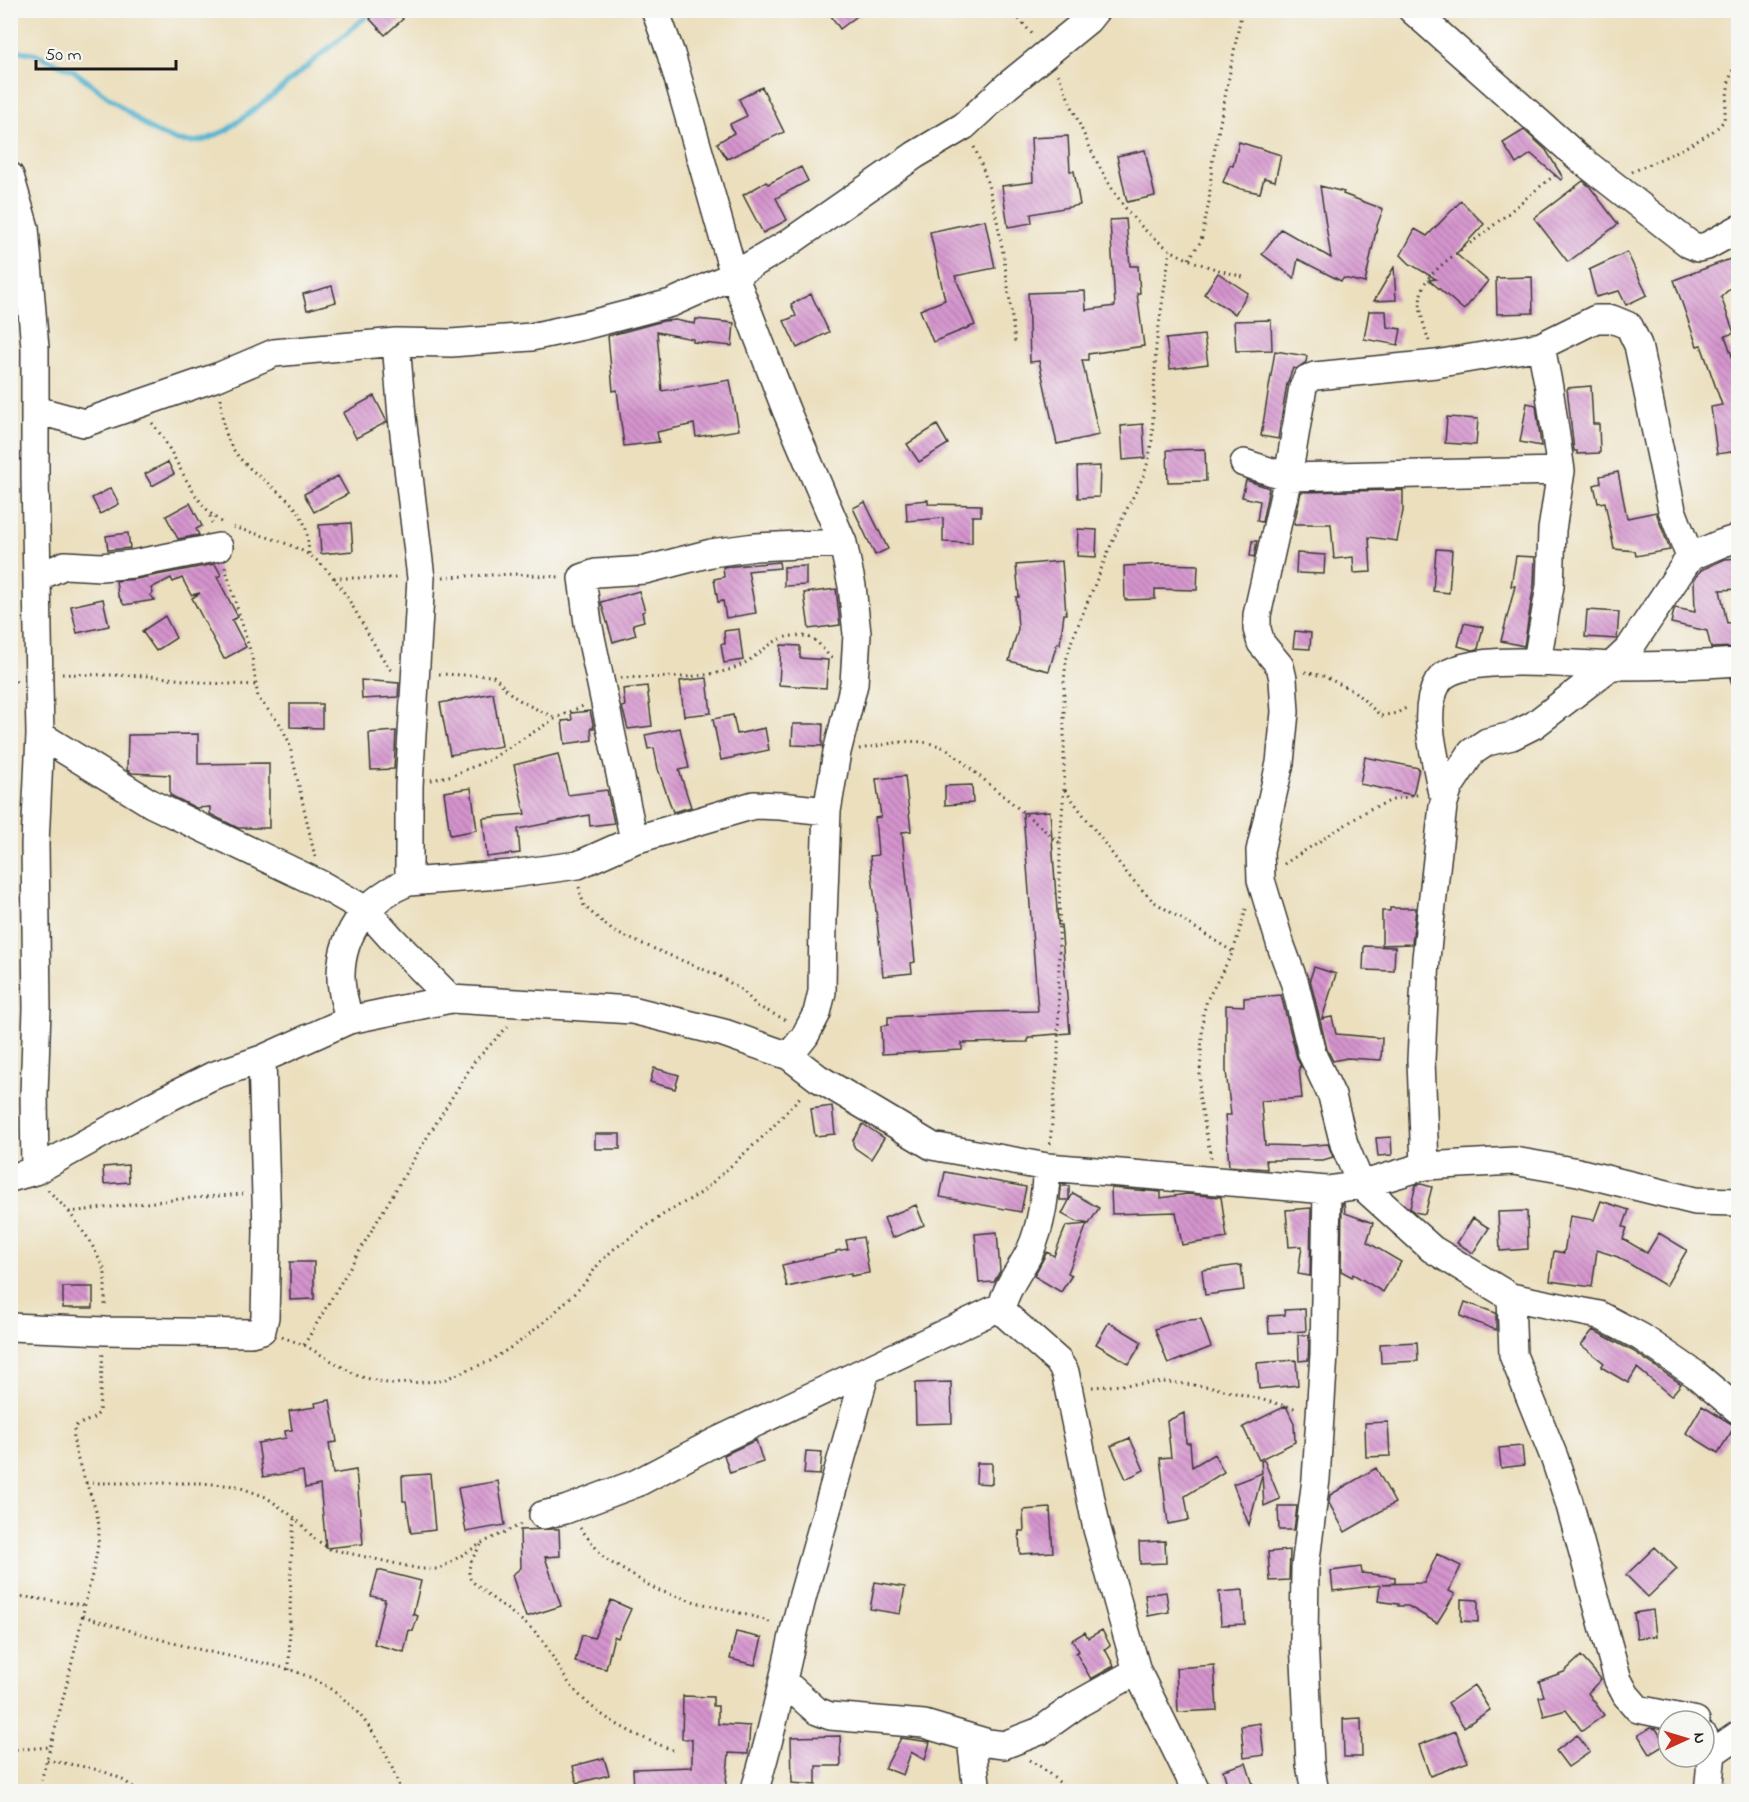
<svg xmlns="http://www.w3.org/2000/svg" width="1749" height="1802" font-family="'Indie Flower',sans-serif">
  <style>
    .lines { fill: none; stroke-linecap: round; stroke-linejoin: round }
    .stream { stroke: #50b2cf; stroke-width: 5 }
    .building { fill: url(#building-back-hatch) }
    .minor-casing { stroke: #3b3934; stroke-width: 30 }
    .path { stroke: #3b3934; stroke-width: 3; stroke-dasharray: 1.5 4.5; stroke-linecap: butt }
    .minor { stroke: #fff; stroke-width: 27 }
  </style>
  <defs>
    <pattern id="building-back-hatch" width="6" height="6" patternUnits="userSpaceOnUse" patternTransform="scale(1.5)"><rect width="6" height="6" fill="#d594ce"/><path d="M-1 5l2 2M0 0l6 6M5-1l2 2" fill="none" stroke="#ac78a6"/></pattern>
  </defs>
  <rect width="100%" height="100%" fill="#f6f6f2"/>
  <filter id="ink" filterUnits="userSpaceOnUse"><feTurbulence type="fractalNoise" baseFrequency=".0167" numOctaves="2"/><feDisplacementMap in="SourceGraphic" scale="12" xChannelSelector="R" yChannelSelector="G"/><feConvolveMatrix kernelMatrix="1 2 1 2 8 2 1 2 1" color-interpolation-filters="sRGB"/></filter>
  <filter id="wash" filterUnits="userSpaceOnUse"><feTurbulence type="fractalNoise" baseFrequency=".008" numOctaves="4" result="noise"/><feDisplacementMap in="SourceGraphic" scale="24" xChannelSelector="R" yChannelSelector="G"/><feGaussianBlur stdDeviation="1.35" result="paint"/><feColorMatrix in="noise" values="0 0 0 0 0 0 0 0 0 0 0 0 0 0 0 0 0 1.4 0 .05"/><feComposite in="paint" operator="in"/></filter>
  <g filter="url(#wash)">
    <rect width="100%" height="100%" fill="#ebdfbe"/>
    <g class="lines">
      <path class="stream" d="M10,49L36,54L74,71L153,131L177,141L191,142L205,140L227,130L273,95L374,10"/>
    </g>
    <g id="blocks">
      <path class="building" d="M380,10H395L403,19L385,35L370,19Z
        M839,10H865L840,29L831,16Z
        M762,87L784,132L727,159L717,143L734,133L730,124L747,116L739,99Z
        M1524,130L1546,150L1563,178L1561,180L1531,154L1516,164L1503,143Z
        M1068,136L1070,171H1074L1080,205L1031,214L1032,223L1008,227L1002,186L1033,182L1031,138Z
        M1239,142L1281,155L1275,181L1264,178L1260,193L1241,189L1223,182L1230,165L1233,166Z
        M1145,150L1155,196L1127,202L1117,156Z
        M801,167L808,181L776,198L787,220L763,233L743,195L766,182L768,184Z
        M1583,181L1590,187L1618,224L1568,262L1534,218Z
        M1320,186L1344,192L1343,194L1383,209L1377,226L1365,283L1344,278L1341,281L1298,259L1294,278L1262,254L1281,229L1331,258Z
        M1461,201L1484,224L1456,254L1488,281L1464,310L1429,280L1436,279L1410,264L1401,255L1415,229L1427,236Z
        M1126,219L1130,266H1138L1140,293H1137L1144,346L1088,354V360H1082L1099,435L1057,444L1039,361L1030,362L1028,293L1085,291L1086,310L1115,306L1110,220Z
        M985,220L995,268L955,276L975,325L933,342L920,310L945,300L930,232Z
        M1627,252L1647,295L1626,305L1619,291L1596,297L1589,270Z
        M1738,256V281L1721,297L1734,333L1725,336L1738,373V451L1717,454L1711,407L1722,405L1701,345L1697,346L1674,280Z
        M1394,267L1396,300L1374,301Z
        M1218,273L1248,293L1235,314L1204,294Z
        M1532,277L1533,313L1497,314L1496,278Z
        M332,286L336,302L307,310L303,294Z
        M811,294L829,332L797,348L784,321L796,316L791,304Z
        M1369,311H1386L1387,327L1401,329L1398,345L1364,339Z
        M696,319L734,323L732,346L693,342V339L657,332L662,391L730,380L739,430L696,437L694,424L657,432L659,442L624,446L617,390L613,391L608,336L663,321L675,320L695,324Z
        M1271,320L1272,350L1236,351L1234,321Z
        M1204,335L1208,364L1170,369L1166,339Z
        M1275,351L1307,356L1306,362L1296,369L1293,368L1287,384L1278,439L1261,436Z
        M1591,386L1593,424H1599L1600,453L1577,454V451H1574L1567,388Z
        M374,396L387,422L356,438L343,413Z
        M1527,403L1536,405L1541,446L1520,442Z
        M1447,417L1478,419L1476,445L1445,443Z
        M1143,424L1145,458L1123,460L1121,426Z
        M937,425L948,444L919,462L907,444Z
        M1205,449L1206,481L1168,482L1167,450Z
        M168,462L174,474L152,486L145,474Z
        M1100,466L1099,497L1078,498L1077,467Z
        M1618,472L1627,518L1656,512L1670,550L1636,556L1635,551L1614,549L1605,502L1598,503L1594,485L1601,483L1600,476Z
        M338,476L348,494L314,512L304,494Z
        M1246,480L1269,488L1262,522L1257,521L1260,501L1242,497Z
        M111,488L119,504L100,514L92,498Z
        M1403,490V511L1397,541L1369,537L1371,572L1354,573L1353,557L1334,559L1331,524H1294L1301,492Z
        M928,500V504L981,505V516H972V543L943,542V518L907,521L906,502Z
        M865,502L888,549L875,555L853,508Z
        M190,503L202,526L196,529L199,535L178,539L166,516Z
        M351,523L353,551L321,554L319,525Z
        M1078,529L1097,530L1096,557L1077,556Z
        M128,533L130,548L108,550L106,536Z
        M1252,541H1257L1254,557L1250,556Z
        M1436,549L1452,550L1449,593L1433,591Z
        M1297,553L1325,555L1324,574L1296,573Z
        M1516,556L1535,557L1534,584L1524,646L1501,641L1515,586H1511Z
        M1738,558V589L1720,590L1727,623L1738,622V647L1711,648L1707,631L1671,623L1674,610L1675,608L1695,612L1694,580L1701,570L1725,559Z
        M1062,561L1066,614H1064L1060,644L1057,643L1049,671L1009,661L1018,629L1016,597H1019L1016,565Z
        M779,562L780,568L748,571L756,613L726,618L723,601L718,602L714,579L724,577L723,567Z
        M215,564L221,575L217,577L238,617L232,620L246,647L224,659L192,598L200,593L191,595L182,578L173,582L171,578L151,588L153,593L150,595L155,600L124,605L118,595L116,581L136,579Z
        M1163,564L1198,565L1197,590L1155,589V599L1125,600L1124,566Z
        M806,566V585L784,586V567Z
        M836,589L840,625L809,629L804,593Z
        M639,591L645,611L642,612L644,621L633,624L636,635L613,642L601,602Z
        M103,599L109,626L77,633L71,606Z
        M1587,610L1619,612L1617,639L1585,637Z
        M165,616L176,638L156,651L142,631Z
        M1464,623L1483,627L1478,649L1472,650L1458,646Z
        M739,629L743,660L724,663L721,644H725L724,631Z
        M1295,631L1311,633L1310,649L1293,648Z
        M781,645L800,646V658L828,660L826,688L779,685Z
        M707,678L711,713L684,716L680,681Z
        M1730,678H1738V690L1734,691Z
        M361,680L399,683L398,697L362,699Z
        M647,686L652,726L628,729L622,707L625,706L623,689Z
        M493,693L502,746L450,755L440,703Z
        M290,704H322V728L290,727Z
        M590,711L594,728H591L592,740L565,744L562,721L572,720L571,713Z
        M733,715L737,734L765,728L769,750L721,760L713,719Z
        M793,724H823L822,746L792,745Z
        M680,728L689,768L679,770L691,807L673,812L658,769L654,748L648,749L645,735Z
        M396,731L394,769L371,770L369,733Z
        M198,734V764L269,763V828H238L210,814V807L196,808L170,795V775L132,773L127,770L128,735Z
        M558,754L568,795L607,790L614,823L590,826L589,815L518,829L520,853L487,857L483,818L525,814L514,765Z
        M1365,757L1419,768L1413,795L1360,784Z
        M905,776L911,831L902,832L915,962L911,963L912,973L883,976L870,856L878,855L875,818L881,817L876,779Z
        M972,785L973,803L945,805V786Z
        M471,788L477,830L450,835L444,792Z
        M1050,811L1058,925H1061L1070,1033L1033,1036V1038H1028V1042L962,1043V1050L882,1054L881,1026L888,1025V1017L982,1012L1038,1011L1023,813Z
        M1390,908H1416L1412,944L1382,945V911H1390Z
        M1364,946L1395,947L1394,971L1363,970Z
        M1314,967L1336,974L1322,1019L1332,1017L1336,1034L1382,1038L1381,1060L1347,1058L1333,1061L1327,1049L1310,979Z
        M1281,995L1297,1058L1301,1067H1299L1302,1098L1261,1101L1265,1145L1301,1146L1328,1144L1333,1157L1323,1160H1266L1267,1169L1229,1166L1225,1115H1231L1226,1071V1005L1244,1006V998Z
        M654,1068L679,1075L675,1089L650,1082Z
        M832,1106L835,1134L815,1136L811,1109Z
        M863,1124L884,1138L871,1159L855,1148L853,1144V1140Z
        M595,1134H620V1149H595Z
        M1391,1137L1392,1155L1378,1156L1376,1138Z
        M128,1165L129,1182L104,1184L103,1167Z
        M945,1172L1026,1187L1021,1212L940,1197Z
        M1421,1184L1432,1187L1425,1214L1414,1212L1410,1208L1416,1185Z
        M1061,1186H1069V1200H1060Z
        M1111,1188L1161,1192V1198L1187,1194L1221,1197L1227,1238L1182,1245L1176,1212L1112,1214Z
        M1073,1193L1099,1208L1089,1224L1075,1221L1062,1214Z
        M1601,1201L1629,1210L1623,1227L1627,1228L1623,1239L1647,1253L1659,1233L1687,1250L1666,1286L1618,1257L1597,1250L1592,1287L1550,1281L1554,1251L1564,1253L1570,1216L1594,1220Z
        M1344,1203L1345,1213L1373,1223L1367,1242L1401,1262L1383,1292L1353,1274L1352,1277L1341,1271L1342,1204Z
        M916,1205L924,1225L892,1238L884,1218Z
        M1311,1208L1310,1276L1298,1274L1302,1246L1289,1247L1286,1210Z
        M1527,1211L1528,1249L1500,1251L1498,1212Z
        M1473,1218L1489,1228L1473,1253L1457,1243Z
        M1087,1224L1068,1273L1072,1275L1061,1292L1034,1276L1047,1252L1054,1256L1066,1226Z
        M997,1232L1000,1271L994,1282L979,1283L975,1234Z
        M863,1237L869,1273L851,1276V1273L787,1287L782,1265L836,1253V1251L848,1249L846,1240Z
        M290,1262H314V1299L290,1300Z
        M1241,1265L1244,1290L1205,1295L1202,1270Z
        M63,1287H93V1308H63Z
        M1465,1302L1496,1313V1330L1460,1316Z
        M1305,1309L1306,1331L1269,1333L1268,1316L1285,1315L1284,1310Z
        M1201,1319L1211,1347L1168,1364L1155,1329L1178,1321Z
        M1109,1322L1142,1342L1129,1364L1096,1344Z
        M1593,1330L1633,1351L1681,1384L1671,1396L1637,1368L1628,1383L1601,1367L1604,1363L1581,1345Z
        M1298,1335H1309L1308,1360L1299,1361Z
        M1417,1342L1418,1361L1381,1363L1380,1344Z
        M1296,1360L1298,1385L1259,1389L1257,1363Z
        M951,1382L952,1423L916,1424L915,1383Z
        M330,1400L337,1442L329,1443L333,1474L356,1470L363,1544L326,1548L320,1485L305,1488L303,1471L263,1477L258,1443L286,1438L285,1431L292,1430L289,1411L316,1407L315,1403Z
        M1286,1406L1294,1423L1295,1442L1259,1460L1243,1427Z
        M1702,1406L1735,1426L1718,1453L1686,1433Z
        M1184,1413L1186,1443H1190L1192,1467L1214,1454L1224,1472L1185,1496L1189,1520L1168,1524L1160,1458L1171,1457L1167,1421Z
        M1388,1422L1390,1456L1366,1457L1365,1423Z
        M1130,1438L1144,1470L1126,1479L1111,1446Z
        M756,1440L763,1462L730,1473L724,1455Z
        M1522,1446L1524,1465L1501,1468L1499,1448Z
        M806,1451L822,1452L820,1475L804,1474Z
        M1264,1460L1280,1499L1264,1506L1262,1475L1249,1525L1233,1484L1262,1473L1261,1461Z
        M977,1463H992V1484L976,1483Z
        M1376,1468L1395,1503L1345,1532L1329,1503L1330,1495Z
        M430,1474L435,1530L411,1533L406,1501H403L402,1476Z
        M498,1481L505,1525L466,1532L458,1488Z
        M1278,1506H1297L1294,1530H1279Z
        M1050,1508L1053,1552L1020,1554L1019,1531H1024L1023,1510Z
        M553,1529H559L560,1556L545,1557L561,1606L526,1617L512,1575L521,1568L520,1530Z
        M1165,1541L1166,1563L1140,1564L1139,1542Z
        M1655,1547L1677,1569L1648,1597L1626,1575Z
        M1290,1550L1289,1580L1270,1581L1268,1552Z
        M1437,1554L1461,1566L1449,1591L1455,1594L1437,1623L1408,1606H1398V1604L1378,1601L1380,1585L1333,1591L1331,1571L1361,1567L1362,1573L1395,1577V1583L1382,1584L1424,1583Z
        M378,1570L421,1581L413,1614L418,1616L413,1631L409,1630L404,1652L374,1644L385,1599L371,1596Z
        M875,1582L905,1587L900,1614L870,1609Z
        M1243,1590L1245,1624L1221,1625L1219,1592Z
        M1166,1592L1169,1612L1148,1616L1145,1595Z
        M1461,1599L1478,1600V1622L1461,1621Z
        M611,1600L631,1609L618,1638L614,1636L606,1669L575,1662L582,1635L594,1638Z
        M1653,1610L1656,1636L1637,1638L1634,1613Z
        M1102,1630L1110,1645L1105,1649L1114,1666L1091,1679L1076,1653L1079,1651L1072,1640L1085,1632L1088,1638Z
        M736,1632L762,1638L755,1665L730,1659Z
        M1581,1656L1601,1679L1588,1693L1604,1715L1582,1731L1566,1710L1544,1716L1539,1697L1544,1696L1539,1681L1564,1672Z
        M1214,1665L1217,1710L1178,1712L1176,1668Z
        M1474,1685L1490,1710L1464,1727L1448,1703Z
        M683,1696L713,1697V1706H718V1724L750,1726L748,1754L729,1753L725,1791H634L633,1769L692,1767V1739H682Z
        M1361,1718L1362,1757H1344L1343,1719Z
        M1260,1723L1264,1755L1244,1758L1241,1726Z
        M1650,1728L1656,1729L1666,1744L1650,1754L1638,1735Z
        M1456,1731L1468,1762L1430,1776L1419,1745Z
        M1577,1735L1590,1752L1568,1767L1556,1751Z
        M840,1736L841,1766H816V1785L792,1783L791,1737Z
        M901,1738L930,1742L925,1760L911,1752L903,1775L885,1768Z
        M604,1758L609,1775L577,1783L573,1766Z
        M1246,1763L1255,1791H1229L1223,1770Z"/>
    </g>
  </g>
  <g filter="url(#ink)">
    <use href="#blocks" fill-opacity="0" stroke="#3b3934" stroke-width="1.5"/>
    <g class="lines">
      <g class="minor-casing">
        <path id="minor" d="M655,10L671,54L734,275L786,410L843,543L852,586L857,634L854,684L837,752L827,811L823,919L822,992L817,1013L805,1036L789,1056
          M1412,10L1579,158L1689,244L1698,248L1707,246L1738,229
          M10,176L25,228L35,348V476L40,735L35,844L37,1009L34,1094L35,1171
          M396,342L402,417L421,578L409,786V882
          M36,410L84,423L220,376L274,353L396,342L451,343L531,337L587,325L671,303L734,275L787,244L915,155L964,126L1007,86L1088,20L1096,10
          M1244,463L1288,477L1561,471
          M1690,557L1672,510L1638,345L1629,326L1612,319H1596L1541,346L1436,364L1315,376L1307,379L1303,387L1288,477L1257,615V629L1261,643L1280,666L1283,679L1285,712L1280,763L1260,851L1261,880L1281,946L1295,984L1312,1054L1332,1096L1344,1144L1361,1185L1432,1249L1511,1297L1599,1315L1641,1337L1695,1374L1738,1410
          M38,577L65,565L101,567L133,564L219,547
          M1537,661L1550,586L1552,530L1561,471L1549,388L1541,346
          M40,735L152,804L322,885L366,910L393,940L451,999
          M1441,789C1436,756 1420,713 1438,682C1458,650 1580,666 1615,666C1657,666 1697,665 1738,662
          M634,840L588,623L582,578L596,573L645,570L711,553L755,547L843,543
          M349,1020C346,1005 340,989 341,974C342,931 370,896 409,882L511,874L578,865L634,840L754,805L780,806L827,811
          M1425,1166L1421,1060L1426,958L1443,806L1449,787L1472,752L1487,742L1512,736L1534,725L1611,666L1629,649L1690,557L1720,544L1738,538
          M1047,1167C1045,1195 1042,1225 1030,1251C1021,1270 1007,1285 1002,1306L1006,1315L1058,1361L1065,1372L1097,1529L1137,1671L1197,1792
          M10,1178L35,1171L154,1105L212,1076L262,1059L349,1020L451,999L632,1010L724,1033L789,1056L818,1078L932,1146L1047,1167L1327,1190L1361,1185L1425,1166L1514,1161L1578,1172L1695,1201L1738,1202
          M1511,1297L1513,1355L1554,1457L1569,1502L1618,1680L1626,1695L1638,1709L1696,1721
          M10,1327L105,1331L251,1333L262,1330L265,1317L267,1231L262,1059
          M543,1515L565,1510L637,1483L715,1442L1002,1306
          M784,1682L817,1711L830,1716L924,1724L988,1743L1004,1745L1040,1731L1078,1704L1137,1671
          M1704,1736L1712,1753L1708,1792
          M971,1739L977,1792
          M1712,1753L1738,1735
          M754,1792C775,1727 786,1660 803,1595L866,1371
          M1315,1792L1310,1764L1304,1640L1305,1568L1316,1479L1320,1416L1324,1354L1327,1190"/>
      </g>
      <path class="path" d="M1011,10L1034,36
        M1058,74C1086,137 1109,210 1169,249C1192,264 1221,270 1246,278
        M974,147C1000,203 1007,281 1015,342
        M1632,172C1651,163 1715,137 1724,120L1729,80L1738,57
        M1189,259L1201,241L1209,202L1212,164L1242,10
        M1429,341C1423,323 1415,302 1425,283C1435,266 1472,243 1489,229C1513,210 1535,189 1561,171
        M221,398C222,449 239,460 276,490C287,499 298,508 303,521C308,531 308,543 309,554
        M152,423C178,454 189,502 224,524
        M210,516L213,526
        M233,527C258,535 288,541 311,556C346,580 366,638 393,673
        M225,567L252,657L258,698L280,724L289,742L315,857
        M443,577L514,574L560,577
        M334,578H398
        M10,670L16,682
        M1305,672L1323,676L1354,691L1381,716L1397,713L1408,707
        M62,674L151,676L207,683L257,685
        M439,674L493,676C500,681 504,688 511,694C523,704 541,711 556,718
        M621,678C658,676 702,681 737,667C757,659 771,637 793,636C819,634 818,647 834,660
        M859,749C892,744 915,735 947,749L1060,843
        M431,780L453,775L489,760L556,718L583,706
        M1065,790L1128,875L1153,901L1233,952
        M1284,864L1370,809L1393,800L1421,794
        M579,887L584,906L614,932L719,976L743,991L757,1006L788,1021
        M1050,1144L1058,1057L1060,843L1064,788V682L1066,661L1072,640L1120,523L1144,475L1149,458L1152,440L1156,346L1170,250
        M1211,1158L1199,1095L1203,1015L1207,1000L1233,952L1246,909
        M48,1190L69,1212L90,1241L105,1271V1309
        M69,1212L180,1199L243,1194
        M282,1337L304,1345L358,1376L391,1384L440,1381L490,1361L522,1340L550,1317L583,1285L600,1262L614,1249L664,1214L701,1193L768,1132L802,1095
        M304,1345L418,1152L474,1062L510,1024
        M1092,1387L1167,1382L1212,1387L1298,1409
        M86,1483H201L236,1486L266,1497L295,1518L315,1539L330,1549L420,1569H439L482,1543L524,1523
        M580,1528L605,1559L657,1590L692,1601L759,1618L772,1623
        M481,1545C475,1554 466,1566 470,1578C472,1585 523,1620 533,1630C548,1644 556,1666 569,1683C596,1718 634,1735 675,1751
        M10,1595L85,1605
        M83,1616C122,1628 162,1641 202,1650C230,1657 260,1661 287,1669C348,1686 383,1735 401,1792
        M289,1670L291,1564L294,1519
        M10,1750L50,1747
        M47,1760C75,1766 117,1768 137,1792
        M1029,1760L1041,1767L1071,1792
        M38,1792C55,1730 72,1667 85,1604C90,1580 98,1557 99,1532C100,1501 67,1455 75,1426L94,1418L99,1413L103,1352"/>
      <use href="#minor" class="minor"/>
    </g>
  </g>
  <rect width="1749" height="1802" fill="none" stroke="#f6f6f2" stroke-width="36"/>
  <g transform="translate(1686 1739) rotate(86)"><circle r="28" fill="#f6f6f2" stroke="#9f9f9c" stroke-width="1.5"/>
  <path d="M0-4.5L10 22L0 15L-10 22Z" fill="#c8321e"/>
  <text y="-9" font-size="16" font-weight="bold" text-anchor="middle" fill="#1c1c1c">N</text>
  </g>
  <path d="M36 60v9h140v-9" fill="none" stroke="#1c1c1c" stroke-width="3"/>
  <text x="45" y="60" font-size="18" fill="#1c1c1c" stroke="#f6f6f2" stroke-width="4.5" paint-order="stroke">50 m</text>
</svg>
